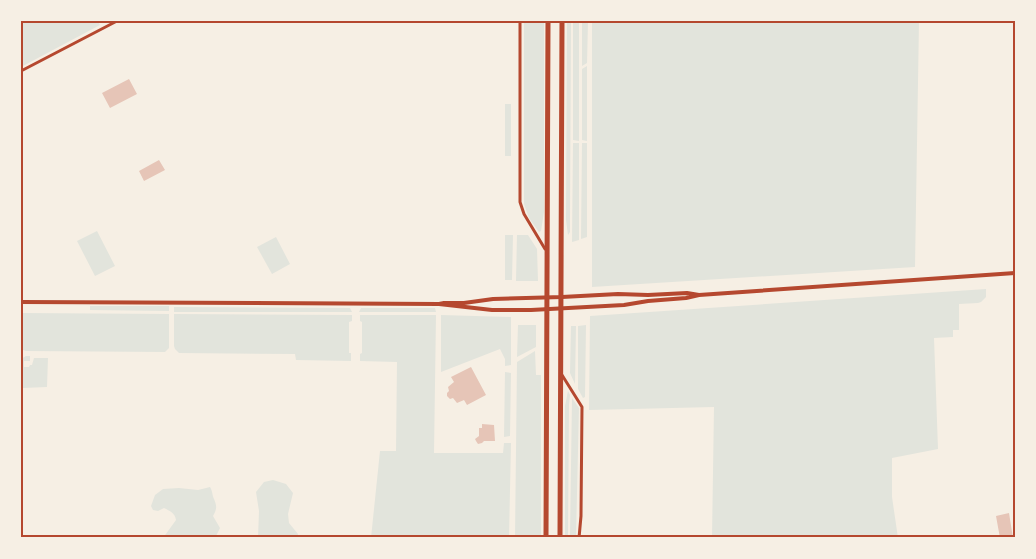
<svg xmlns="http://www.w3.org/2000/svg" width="1036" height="559" font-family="Spectral,serif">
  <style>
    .green { fill: #e2e4dc }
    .building { fill: #e6c5b7 }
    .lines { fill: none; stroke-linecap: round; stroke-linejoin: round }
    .minor { stroke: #b5482f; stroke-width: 3 }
    .tertiary { stroke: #b5482f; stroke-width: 4 }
    .primary { stroke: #b5482f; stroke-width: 5 }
    .neatline { fill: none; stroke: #b5482f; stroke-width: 2 }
  </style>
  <rect width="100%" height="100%" fill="#f6efe4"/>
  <path class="green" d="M21,21H98L100,25L21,67Z
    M524,21H544V212L541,231L539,232L529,218L524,204Z
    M567,21H571L570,220V232L568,235L566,220Z
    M573,21H579V141L573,140Z
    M582,21H588L587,63L582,66Z
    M592,21H919L915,267L592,287Z
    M587,66V141L582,140V69Z
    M505,104H511V156H505Z
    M573,143H579V240L572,242Z
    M582,143H587V237L581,239Z
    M97,231L115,266L95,276L77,241Z
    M505,235H513L512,280H505Z
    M517,235H528L537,249L538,281H516Z
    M276,237L290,264L272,274L257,247Z
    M986,289V297L981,302L978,303L959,304V330H953V337L934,338L938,449L892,458V497L898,538H712L714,407L589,410L590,316Z
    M90,306H169V311L90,310Z
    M174,307L350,308L352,312H174Z
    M361,308H435L436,312H359Z
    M21,313L169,314V348L165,352L26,351L23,350L21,347Z
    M174,314L352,315V321L349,322V353H351V361L296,360L295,354L179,353L175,349L174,346Z
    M360,315H436L434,453H503L504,443H511L509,538H371L380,451H396L397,362L360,361V354L362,353V322L360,321Z
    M441,315L511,317V365L505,366V359L500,349L441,372Z
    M518,325H536V347L517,357Z
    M586,325L585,397L583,398L578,389V326Z
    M571,326H576L575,384L570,373Z
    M535,351L536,375H541V538H515L517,362Z
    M26,356H30V361H24V367H29L30,365H32L34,358H48L47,387L23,388L21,386V359Z
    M505,372L511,373L510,436L504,437Z
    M568,391L570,395L569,405L568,538H565V406Z
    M572,398L579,408L576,536L574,538H571L570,535Z
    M273,480L286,484L293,493L288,514L289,523L298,534L297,538H258L259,511L256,492L264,482Z
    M210,487C213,492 212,495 214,499C217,506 217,509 213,516L220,528L215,538H163L176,520C175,513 170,511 164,508L158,511L153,510L151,506L155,495L163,489L179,488L198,490Z"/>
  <path class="building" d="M129,79L137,94L110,108L102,93Z
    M159,160L165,170L144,181L139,171Z
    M471,367L486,395L467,405L464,400L457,403L453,398L450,399L447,396V393L449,391L448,387L454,382L451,377Z
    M482,424L494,425L495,441H484L482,443L478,444L476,441L475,439L479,436V428H482Z
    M1009,513L1013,538H1000L996,516Z"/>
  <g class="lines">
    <path class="minor" d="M520,21V202L524,214L545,249
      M21,71L117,21
      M562,375L582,407L581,516L579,538"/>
    <path class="tertiary" d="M21,302L439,304L444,303H464L493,299L562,297L618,294L648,295L687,293L699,295
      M439,304L492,310H531L624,305L648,301L686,298L699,295L1015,273"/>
    <path class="primary" d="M546,538L548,21
      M560,538L562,21"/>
  </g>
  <rect width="1036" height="559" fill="none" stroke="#f6efe4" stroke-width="45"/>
  <rect x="22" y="22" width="992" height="514" class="neatline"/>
</svg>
